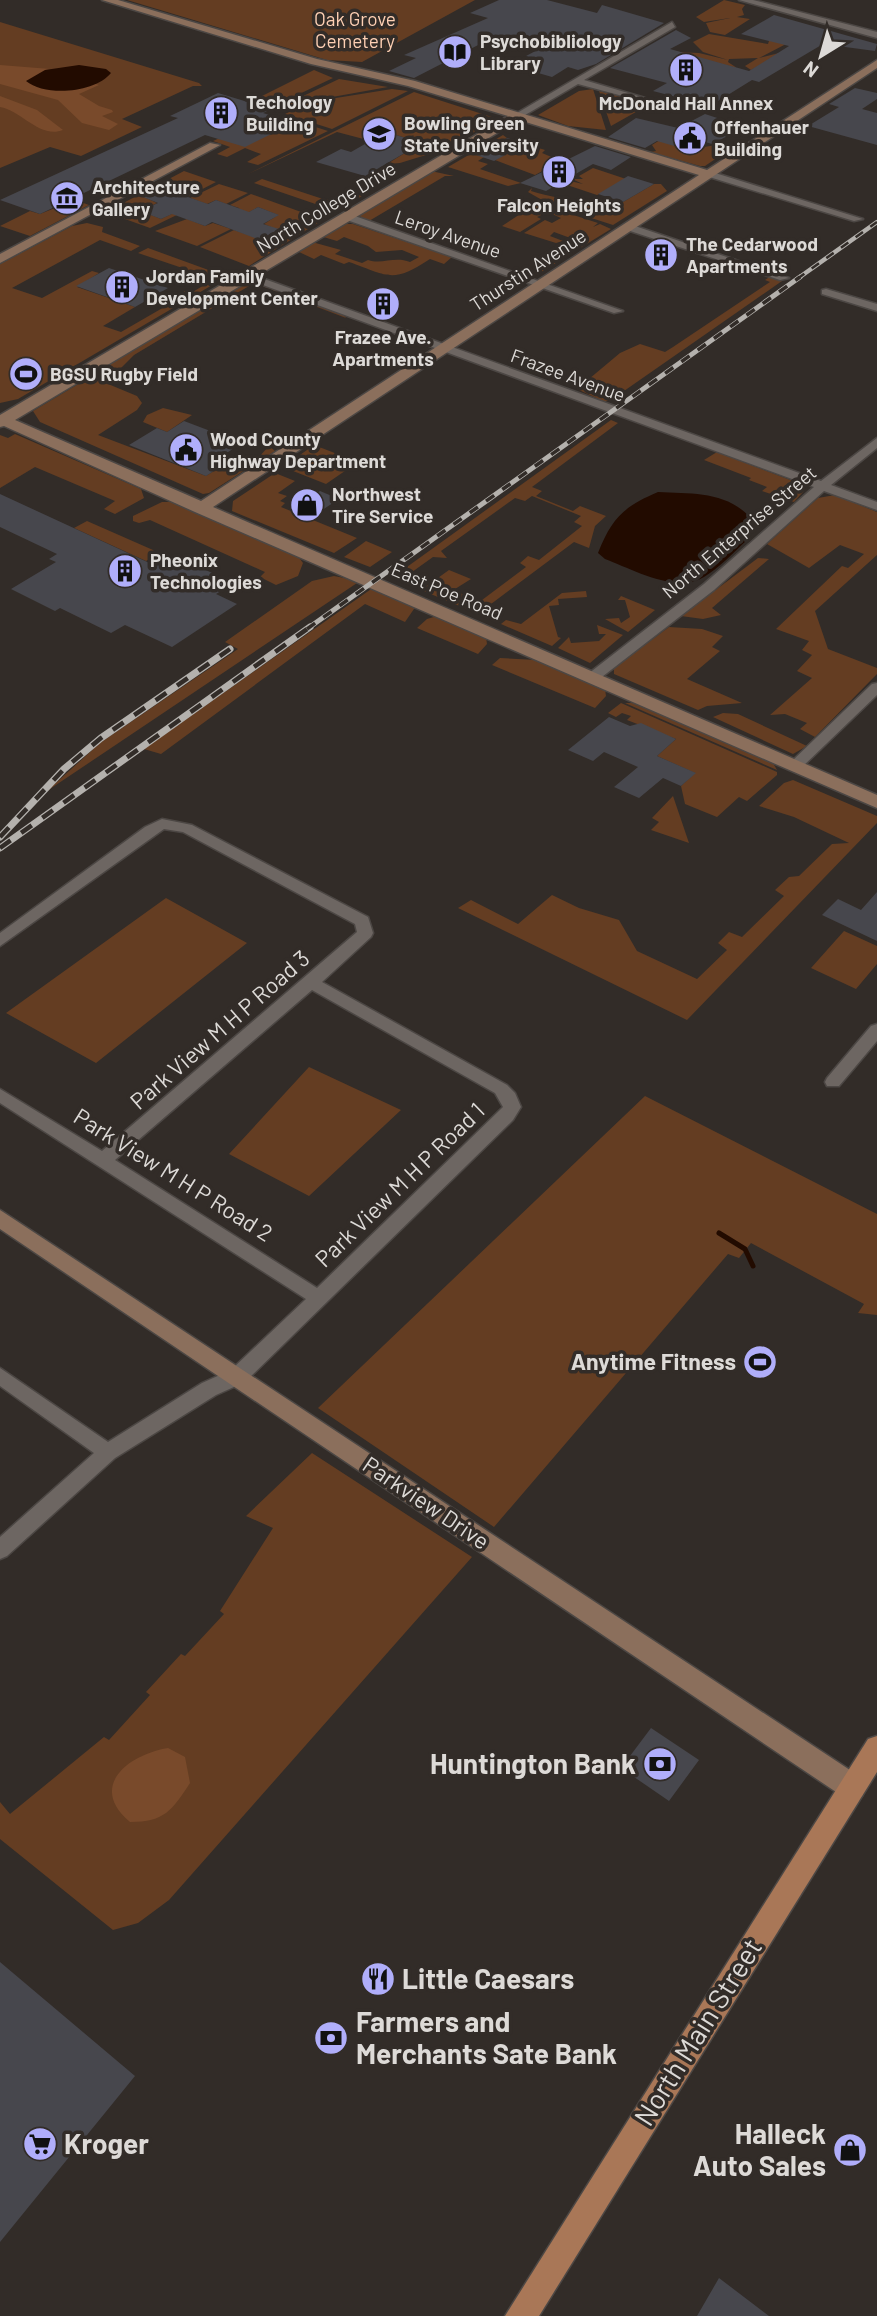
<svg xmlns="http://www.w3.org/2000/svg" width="877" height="2316" font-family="Barlow,sans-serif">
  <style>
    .green { fill: #643d22 }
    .forest { fill: #794a2b }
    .water { fill: #220b00 }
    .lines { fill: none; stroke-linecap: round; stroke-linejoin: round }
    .stream { stroke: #220b00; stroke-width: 5 }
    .building { fill: #47474d }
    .street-casing { stroke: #4c4744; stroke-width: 3 }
    .secondary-casing { stroke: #4c4744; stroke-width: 3 }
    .primary-casing { stroke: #4c4744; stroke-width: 3 }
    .street { fill: #6d6662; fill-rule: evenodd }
    .secondary { fill: #8b6f5c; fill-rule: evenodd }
    .primary { fill: #a97757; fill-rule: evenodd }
    .rail-far2-casing { stroke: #b4b1ad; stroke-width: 4.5 }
    .rail-far1-casing { stroke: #b4b1ad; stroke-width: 5 }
    .rail-casing { stroke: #b4b1ad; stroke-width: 7 }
    .rail-far2 { stroke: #322c28; stroke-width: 2.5; stroke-dasharray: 9; stroke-linecap: butt }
    .rail-far1 { stroke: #322c28; stroke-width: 3.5; stroke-dasharray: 10; stroke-linecap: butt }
    .rail { stroke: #322c28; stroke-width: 4.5; stroke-dasharray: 13; stroke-linecap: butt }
    .labels { text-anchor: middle; stroke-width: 7; stroke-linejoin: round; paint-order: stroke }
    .far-park-label { font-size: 19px; fill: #fed0b4; stroke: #322c28 }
    .far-poi-label { font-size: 19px; font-weight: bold; fill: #dddad7; stroke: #322c28; text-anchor: start }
    .far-street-label { font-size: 19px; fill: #dddad7; stroke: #322c28 }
    .street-label { font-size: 23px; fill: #dddad7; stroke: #322c28 }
    .poi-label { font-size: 23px; font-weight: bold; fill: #dddad7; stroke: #322c28; text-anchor: end }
    .near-poi-label { font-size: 28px; font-weight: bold; fill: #dddad7; stroke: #322c28; text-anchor: start }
    .near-street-label { font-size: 28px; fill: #dddad7; stroke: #322c28 }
  </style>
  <rect width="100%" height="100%" fill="#322c28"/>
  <path class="green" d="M127,0H475L362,62L327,60Z
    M724,0L745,5L742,9L744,15L737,17L750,19L725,35L710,32L706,23L730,18L704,22L696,17Z
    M0,22L199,83L202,86H193L122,119L142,127L81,156L50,147L0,168Z
    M792,33L826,43L823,45L796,39L784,43L786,44L759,58L783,52L751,70L745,66L758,58L729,59L728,62L737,68L675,52L699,53L728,60L703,52L693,42L709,34L768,44L769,41L782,39Z
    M314,70L333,78L276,105L256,99Z
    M339,79L388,87L282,106Z
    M392,89L408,91L332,129L285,114L311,102Z
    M593,89L606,130L568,126L538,115L579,91Z
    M599,91L635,100L643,108L611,126Z
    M414,92L498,119L439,151L400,163L387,164L421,143L409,139L414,135L406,138L386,132L371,141L337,132L246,175Z
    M303,123L328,131L258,165L247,162L261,154L245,148L227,157L217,154L230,147L213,141L237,130L270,135Z
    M503,135L507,138L477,154L484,157L478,161L488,164L480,169L521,183L508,186L448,167Z
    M660,140L677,145L680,151L688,153C700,145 711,148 724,142L730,149L705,166H700L650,152L656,151L652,145Z
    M526,144L545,150L542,153L561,161L535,175L495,160Z
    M593,168L629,180L597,195L564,184L570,181L583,184L572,179H583L579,176Z
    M184,171L216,182L187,197H144L157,203L141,211L161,219L178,211L183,212L150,228L111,214L110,210Z
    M431,171L454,176H445L369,221L357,215Z
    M262,179L326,200L350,192L362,196L336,211L254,183Z
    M219,184L248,193L226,204L216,200L207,204L190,198Z
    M654,184H661L667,191L613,225L557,207L537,217L541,219L520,232L502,226L542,200L528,192L532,188L531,191C549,197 567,198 588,205L597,199L608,203L615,199L623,202Z
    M251,194L315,217L324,219L249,266L200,247L234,230L260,239L278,230L264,224L278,215L258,207L242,216L239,208L230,205Z
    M75,200L89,205L30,236L0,226L30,211L40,214Z
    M558,210L598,223L593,227L600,224L611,229L533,277L524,275H531L572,249L566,246L583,235L573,239L554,232L550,236L563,241L556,243L524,233L545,220L552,223L561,218L552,214Z
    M187,219L205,226L213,223L231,229L197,246L155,231Z
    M87,223L103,227L102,232L140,246L131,251L100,240L12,288L42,298L92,271L99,273L77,287L135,307L103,326L121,332L185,295L182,293L185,291L191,293L226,272L231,274L18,399L0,403V264L72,226Z
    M341,224H353L452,257L444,264L430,259C392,284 389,276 349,262L344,264L321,255L314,259L299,252L312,242L341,250L335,254L362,263L368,260C382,265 394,256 410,262L419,257L402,250L376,252L368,246L344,237L337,241L320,236Z
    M148,248L214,272L206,276L138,253Z
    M771,276L782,281L624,391L605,402L577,389L620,353L640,344L665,352L673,347L770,282L765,280Z
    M250,281L343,314L346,318L254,283L134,355L115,374L105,373L103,369L157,333Z
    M96,379L137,396L142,403L137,410L98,435L206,476L220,467L233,472L258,458L269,446L275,451L209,493L203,494L40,422L33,411L85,380Z
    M163,408L192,415L167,432L143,422L147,415Z
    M611,420L618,423L532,487L542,491L536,496L573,511L580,506L606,516L595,526L589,548L574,542L487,607L493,611L486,617L421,590L449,570L471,579L455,589L456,592L482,600L526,567L520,563L528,556L539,560L582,526L574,522L581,516L532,496L525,501L515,498L441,551L447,558L433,557L412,572L419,576L408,584L393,577Z
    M15,434L141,489L144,498L115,514L104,509L115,501L35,467L0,488V435L8,438Z
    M314,445L358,462L326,484L283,467Z
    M717,452L801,484L804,491L794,502L762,491L767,487L749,480L751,478L704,460Z
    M275,473L295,481L278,493L287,496L280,501L285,503L281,507L357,538L334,553L232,511L233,501Z
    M835,495L877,512V555L815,611L828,649L877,668V674L815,737L800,729L807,723L785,714L770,715L812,678L797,671L812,655L802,650L809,641L776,629L842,566L848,568L864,554L840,545L809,568L767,544L818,498Z
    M162,502H173L297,555L303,563L298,576L276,585L260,577L265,572L150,520L139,523L133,521V516Z
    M87,521L153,550L157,555L146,561L74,528Z
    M366,541L392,552L370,567L344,557Z
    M758,558L769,559L712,608L721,615L703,619L681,616Z
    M334,576L360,581L47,791L100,743L238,649L225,642L312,581Z
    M374,587L416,606L405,622L365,604L161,754L144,749Z
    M586,591L587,597L558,599L559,605L549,606L558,637L561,638L552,646L501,624L506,620L521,624L562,593Z
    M621,596L655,610L628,632L605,619L619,618L621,623L630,617L625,600H618Z
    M437,616L486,637L487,644L478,654L417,628L427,619Z
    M597,625L623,635L590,663L558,648L569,637L571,643L599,641L606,634H599Z
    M669,627L702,629L723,636L712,647L720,651L687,679L742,703L707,706L698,710L614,674V668Z
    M500,658L536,660L605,689L606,696L595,708L492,665Z
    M621,703L777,772V775L747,801L739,797L717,817L685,804L681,786L695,773L657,756L676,739L627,720L631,716L622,713L616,717L608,713Z
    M625,703H637L773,763L777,770Z
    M723,713L738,714L807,746L793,754L713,717Z
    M793,780L877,816V823L687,1020L458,908L471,900L518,924L552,895L579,908L619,920L637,951L697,979L727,950L718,943L729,932L742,937L784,896L775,890L789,877L799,876L832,844L849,843L794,817L759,806L784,783Z
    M673,796L689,843L651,830L659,822L652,818Z
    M166,898L247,943L96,1063L6,1013Z
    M844,931L877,946V964L856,989L811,968Z
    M309,1067L401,1110L309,1196L229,1154Z
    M645,1096L877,1214V1315L858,1313L864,1304L751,1243L739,1258L728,1254L494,1527L318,1408Z
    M312,1453L472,1557L169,1900L138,1923L113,1930L0,1839V1802L10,1814L104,1737L109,1740L150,1695L146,1692L181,1654L185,1656L224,1614L220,1611L273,1528L246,1516Z"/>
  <path class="forest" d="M0,65L50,69L45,70L87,86L93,83L99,85L79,94L99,106L112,110L113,112L102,116L118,124L109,130L82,123L58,100L0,84Z
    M0,96L37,110L63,130C40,139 22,111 0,107Z
    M168,1748L185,1757L190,1783C172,1810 165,1822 130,1822C88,1787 127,1755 168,1748Z"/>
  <path class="water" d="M79,65L106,69L111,73C95,93 45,97 26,81L45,70Z
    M658,492C692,494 724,491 749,516L746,541C733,553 719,568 704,577C675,594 632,569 605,559L598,553C612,518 623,507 658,492Z"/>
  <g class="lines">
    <path class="stream" d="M719,1233L745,1249L753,1266"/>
  </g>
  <path class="building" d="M499,0H547L597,13L602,5L664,23L596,64L578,70L568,67L552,77L521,68L536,59L526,56L543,47L484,42L414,78L389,71L416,58L404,55L488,18L470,13Z
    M774,15L877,44L875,51L823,44L759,82L752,80L710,106L653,91L667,83L610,68L676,30L691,38L670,49L749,71L789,46L741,34Z
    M855,88L877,93V99L862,109L877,113V145L808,126L839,107L829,104Z
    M218,93L271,109L263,113L294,123L245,147L205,135L40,214L0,200L178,118L170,116Z
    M705,114L745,127L712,144L702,141L688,150L657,141L645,148L608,137L636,118L678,128Z
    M386,132L422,143L365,176L316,162L341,149L351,152Z
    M507,138L526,144L494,161L476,155Z
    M595,146L631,157L611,170L593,164L546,191L520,183Z
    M628,176L654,184L623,202L598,194Z
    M162,188L208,204L216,200L249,212L258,207L279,215L263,224L279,229L260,240L212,222L205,226L172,214L161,219L140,211L158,203L143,197Z
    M109,268L168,288L135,307L76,286Z
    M184,421L242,443L225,454L234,458L206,476L129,445L157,428L167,432Z
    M320,491L339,499L310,518L290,510Z
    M0,494L156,566L173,555L234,583L216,594L237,604L172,647L125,625L111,633L60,608L55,611L11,589L56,562L49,559L57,554L0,527Z
    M609,717L630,726L641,723L676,739L657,756L696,773L681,786L663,778L639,798L614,787L638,767L604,752L593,761L568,750Z
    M877,892V941L822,915L838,899L861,910Z
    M651,1728L699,1760L669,1801L621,1768Z
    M0,1962L135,2076L0,2242Z
    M719,2278L769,2316H697Z"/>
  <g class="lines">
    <g class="street-casing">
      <path id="street" d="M739,0H753L877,32V38Z
        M672,22L675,27L584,80L645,98V102L578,84L520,118L512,116Z
        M706,172H712L863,219L854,221L706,176Z
        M344,215H352L623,311L614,313L344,219Z
        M624,225H632L789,278L780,280L624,229Z
        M248,273L821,481L877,438V448L831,485L877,502V510L824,491L714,590L598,680H588V674L704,584L814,487L244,278L243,276Z
        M826,289L877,304V311L822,294V290Z
        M877,683V695L800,769H790V763L872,684Z
        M162,819L192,825L368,917L373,933L371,937L322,982L507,1085L515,1093L521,1107L513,1120L245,1382L216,1395L115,1458L7,1556L0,1559V1537L94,1453L0,1386V1368L108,1442L202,1383L231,1370L306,1299L0,1103V1089L102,1151L357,932L355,924L183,832L164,829L0,946V933L145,827ZM312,990L495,1093L503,1107L317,1288L115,1160Z
        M877,1024V1041L839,1086H827L825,1082L827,1078L871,1026Z"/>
    </g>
    <g class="secondary-casing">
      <path id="secondary" d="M102,0H118L317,59L415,81L707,170L877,60V68L213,507L877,795V808L195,512L4,426L0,427V415L508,116L408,86L311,64ZM519,120L699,175L201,501L15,420Z
        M210,143L220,145L0,263V254Z
        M0,1210L862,1778L865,1787L862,1796L852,1800L842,1796L0,1229Z"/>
    </g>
    <g class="primary-casing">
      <path id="primary" d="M877,1736V1772L539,2316H505L868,1739Z"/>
    </g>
    <use href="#street" class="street"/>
    <use href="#secondary" class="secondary"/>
    <use href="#primary" class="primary"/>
    <g class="rail-far2-casing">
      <path id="rail-far2" d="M797,279L877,222"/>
    </g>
    <g class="rail-far1-casing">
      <path id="rail-far1" d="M307,629L800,277"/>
    </g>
    <g class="rail-casing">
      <path id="rail" d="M0,837L64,769L101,738L230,649
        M0,848L310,627"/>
    </g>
    <use href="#rail-far2" class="rail-far2"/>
    <use href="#rail-far1" class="rail-far1"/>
    <use href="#rail" class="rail"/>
  </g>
  <defs>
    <g id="library-disc" transform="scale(1.75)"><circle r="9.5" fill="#b0aefa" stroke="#322c28"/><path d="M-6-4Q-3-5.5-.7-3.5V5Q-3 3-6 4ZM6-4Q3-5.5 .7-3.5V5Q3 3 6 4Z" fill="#111"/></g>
    <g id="building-disc" transform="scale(1.75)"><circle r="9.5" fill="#b0aefa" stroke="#322c28"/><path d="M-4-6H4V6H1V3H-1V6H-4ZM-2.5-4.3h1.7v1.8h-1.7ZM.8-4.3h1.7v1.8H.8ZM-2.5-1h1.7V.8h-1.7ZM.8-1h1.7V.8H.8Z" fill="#111"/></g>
    <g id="university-disc" transform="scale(1.75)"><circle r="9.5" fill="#b0aefa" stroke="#322c28"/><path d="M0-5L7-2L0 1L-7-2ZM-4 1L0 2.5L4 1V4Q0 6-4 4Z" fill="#111"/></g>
    <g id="civic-disc" transform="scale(1.75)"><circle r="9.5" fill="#b0aefa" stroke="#322c28"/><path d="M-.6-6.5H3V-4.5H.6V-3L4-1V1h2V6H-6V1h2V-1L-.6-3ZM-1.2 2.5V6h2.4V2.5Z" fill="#111"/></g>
    <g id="museum-disc" transform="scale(1.75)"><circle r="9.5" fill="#b0aefa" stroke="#322c28"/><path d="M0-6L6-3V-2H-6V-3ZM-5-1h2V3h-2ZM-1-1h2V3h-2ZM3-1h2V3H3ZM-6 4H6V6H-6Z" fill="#111"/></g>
    <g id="stadium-disc" transform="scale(1.75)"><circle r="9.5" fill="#b0aefa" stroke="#322c28"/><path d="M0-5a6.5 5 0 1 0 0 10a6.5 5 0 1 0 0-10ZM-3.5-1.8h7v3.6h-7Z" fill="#111"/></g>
    <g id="shop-disc" transform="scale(1.75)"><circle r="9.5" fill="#b0aefa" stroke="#322c28"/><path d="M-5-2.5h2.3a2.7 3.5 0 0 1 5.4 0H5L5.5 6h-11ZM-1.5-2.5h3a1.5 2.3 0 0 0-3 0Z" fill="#111"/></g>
    <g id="bank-disc" transform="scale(1.75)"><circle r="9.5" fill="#b0aefa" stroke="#322c28"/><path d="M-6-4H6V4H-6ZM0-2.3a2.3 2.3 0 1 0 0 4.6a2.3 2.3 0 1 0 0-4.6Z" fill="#111"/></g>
    <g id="restaurant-disc" transform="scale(1.75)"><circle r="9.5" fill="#b0aefa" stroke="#322c28"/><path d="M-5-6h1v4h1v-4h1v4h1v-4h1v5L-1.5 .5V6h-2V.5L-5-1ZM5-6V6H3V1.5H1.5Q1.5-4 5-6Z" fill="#111"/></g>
    <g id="supermarket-disc" transform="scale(1.75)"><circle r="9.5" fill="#b0aefa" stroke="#322c28"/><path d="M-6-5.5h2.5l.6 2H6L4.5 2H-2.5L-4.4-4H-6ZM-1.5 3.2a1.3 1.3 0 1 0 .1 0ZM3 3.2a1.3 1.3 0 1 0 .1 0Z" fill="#111"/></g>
  </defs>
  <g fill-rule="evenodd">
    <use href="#library-disc" x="455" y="52"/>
    <use href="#building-disc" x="686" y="70"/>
    <use href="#building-disc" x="221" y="113"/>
    <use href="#university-disc" x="379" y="134"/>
    <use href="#civic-disc" x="690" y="138"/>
    <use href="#building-disc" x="559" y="172"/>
    <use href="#museum-disc" x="67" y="198"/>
    <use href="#building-disc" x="661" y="255"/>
    <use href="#building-disc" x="122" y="287"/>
    <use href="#building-disc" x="383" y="304"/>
    <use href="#stadium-disc" x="26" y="374"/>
    <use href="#civic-disc" x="186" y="450"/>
    <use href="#shop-disc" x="307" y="505"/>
    <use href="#building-disc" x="125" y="571"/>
    <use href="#stadium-disc" x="760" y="1362"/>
    <use href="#bank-disc" x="660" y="1764"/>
    <use href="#restaurant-disc" x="378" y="1979"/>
    <use href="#bank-disc" x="331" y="2038"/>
    <use href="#supermarket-disc" x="40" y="2144"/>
    <use href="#shop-disc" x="850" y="2150"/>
  </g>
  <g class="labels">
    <g class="far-park-label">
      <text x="355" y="26">Oak Grove<tspan x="355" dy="22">Cemetery</tspan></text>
    </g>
    <g class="far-poi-label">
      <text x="480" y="48">Psychobibliology<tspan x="480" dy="22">Library</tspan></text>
      <text x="246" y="109">Techology<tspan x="246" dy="22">Building</tspan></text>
      <text x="686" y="110" text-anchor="middle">McDonald Hall Annex</text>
      <text x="404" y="130">Bowling Green<tspan x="404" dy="22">State University</tspan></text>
      <text x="714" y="134">Offenhauer<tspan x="714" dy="22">Building</tspan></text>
      <text x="92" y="194">Architecture<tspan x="92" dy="22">Gallery</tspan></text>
      <text x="559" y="212" text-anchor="middle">Falcon Heights</text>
      <text x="686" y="251">The Cedarwood<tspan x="686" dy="22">Apartments</tspan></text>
      <text x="146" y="283">Jordan Family<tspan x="146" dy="22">Development Center</tspan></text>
      <text x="383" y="344" text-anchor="middle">Frazee Ave.<tspan x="383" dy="22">Apartments</tspan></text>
      <text x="50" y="381">BGSU Rugby Field</text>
      <text x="210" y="446">Wood County<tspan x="210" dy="22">Highway Department</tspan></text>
      <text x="332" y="501">Northwest<tspan x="332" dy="22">Tire Service</tspan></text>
      <text x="150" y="567">Pheonix<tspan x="150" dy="22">Technologies</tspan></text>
    </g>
    <g class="far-street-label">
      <text transform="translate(326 207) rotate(-31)" y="7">North College Drive</text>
      <text transform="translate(448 234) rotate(19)" y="7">Leroy Avenue</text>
      <text transform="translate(528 270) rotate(-33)" y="7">Thurstin Avenue</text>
      <text transform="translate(568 375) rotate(20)" y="7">Frazee Avenue</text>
      <text transform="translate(739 532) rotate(-40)" y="7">North Enterprise Street</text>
      <text transform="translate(447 591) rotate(23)" y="7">East Poe Road</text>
    </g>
    <g class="street-label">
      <text transform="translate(220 1030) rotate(-41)" y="8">Park View M H P Road 3</text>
      <text transform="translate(173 1175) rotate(32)" y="8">Park View M H P Road 2</text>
      <text transform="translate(400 1185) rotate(-44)" y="8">Park View M H P Road 1</text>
      <text transform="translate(426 1503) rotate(34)" y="8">Parkview Drive</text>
    </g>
    <g class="poi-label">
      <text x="736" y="1370">Anytime Fitness</text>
    </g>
    <g class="near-poi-label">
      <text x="636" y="1774" text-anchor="end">Huntington Bank</text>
      <text x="402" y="1989">Little Caesars</text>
      <text x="356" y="2032">Farmers and<tspan x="356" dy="32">Merchants Sate Bank</tspan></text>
      <text x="826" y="2144" text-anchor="end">Halleck<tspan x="826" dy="32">Auto Sales</tspan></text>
      <text x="64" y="2154">Kroger</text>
    </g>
    <g class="near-street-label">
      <text transform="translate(698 2032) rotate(-58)" y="10">North Main Street</text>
    </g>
  </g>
  <g transform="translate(821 56) rotate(217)" stroke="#322c28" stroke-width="5" paint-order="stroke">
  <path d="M0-5L12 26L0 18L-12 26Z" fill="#dddad7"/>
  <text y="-10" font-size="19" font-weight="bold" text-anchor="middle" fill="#dddad7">N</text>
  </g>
</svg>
